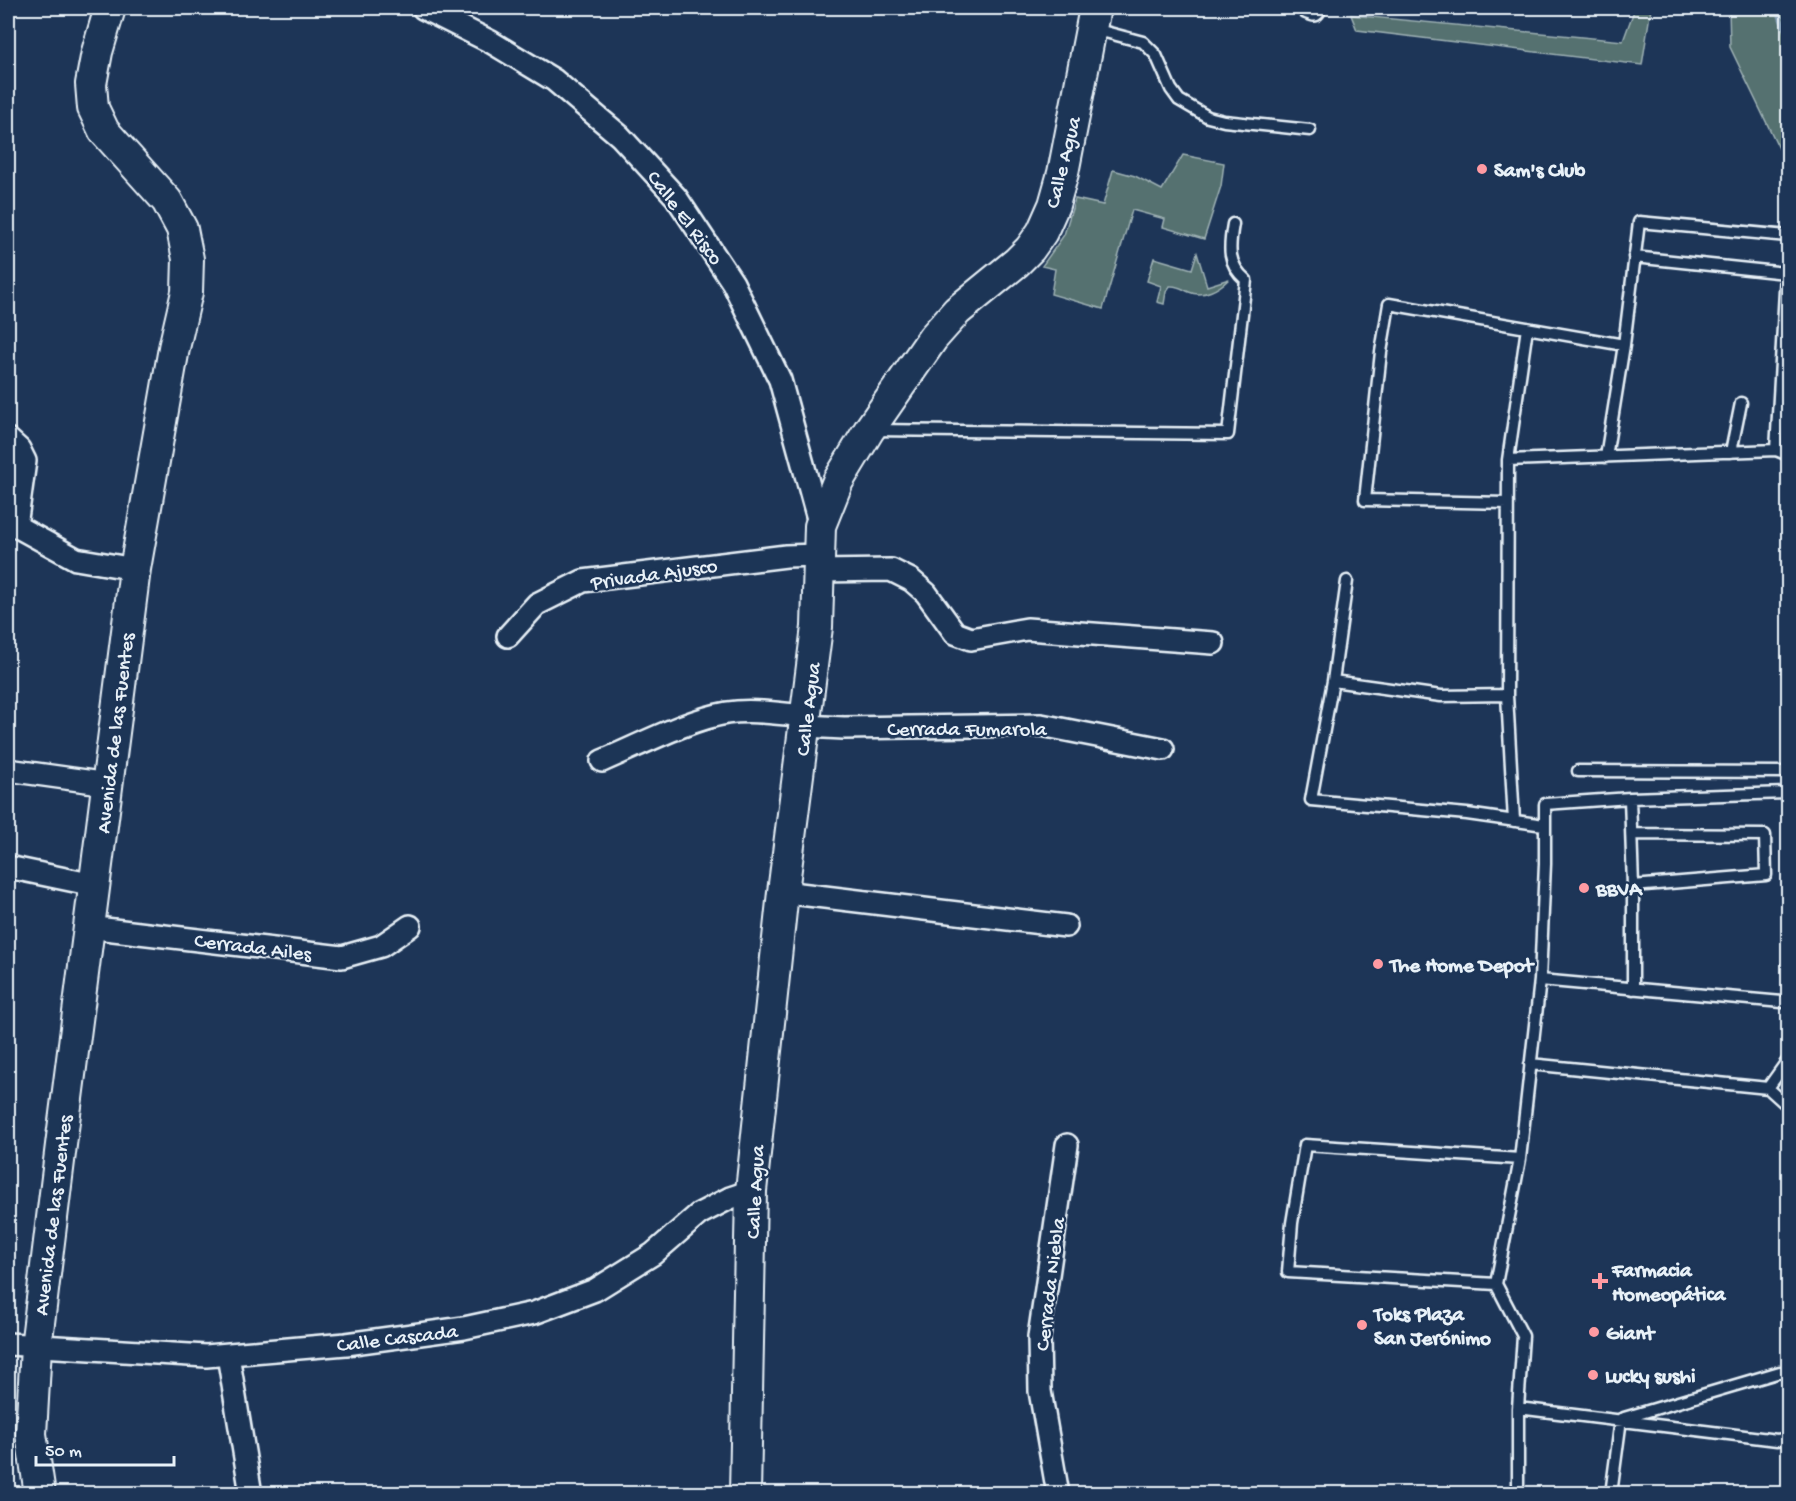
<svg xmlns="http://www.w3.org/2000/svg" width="1796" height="1501" font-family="'Gochi Hand',sans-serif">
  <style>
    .green { fill: #55716f; stroke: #9eb1b4; stroke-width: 1.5 }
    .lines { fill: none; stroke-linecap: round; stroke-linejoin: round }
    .stream { stroke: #859eb6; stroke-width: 5 }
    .lane-casing { stroke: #e8f1f8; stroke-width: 15 }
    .street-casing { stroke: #e8f1f8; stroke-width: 26 }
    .secondary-casing { stroke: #e8f1f8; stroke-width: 34 }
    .lane { stroke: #1d3557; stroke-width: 10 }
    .street { stroke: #1d3557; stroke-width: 21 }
    .secondary { stroke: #1d3557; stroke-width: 30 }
    .poi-dot { fill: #ff9aa2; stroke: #1d3557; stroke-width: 2 }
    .labels { text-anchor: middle; stroke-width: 4.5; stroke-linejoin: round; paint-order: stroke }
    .street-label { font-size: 21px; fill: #e8f1f8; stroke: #1d3557 }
    .poi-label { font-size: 21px; font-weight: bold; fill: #e8f1f8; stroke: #1d3557; text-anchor: start }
  </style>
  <rect width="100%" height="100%" fill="#1d3557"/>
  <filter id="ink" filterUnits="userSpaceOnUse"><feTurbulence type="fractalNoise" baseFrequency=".0167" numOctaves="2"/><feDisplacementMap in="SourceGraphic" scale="12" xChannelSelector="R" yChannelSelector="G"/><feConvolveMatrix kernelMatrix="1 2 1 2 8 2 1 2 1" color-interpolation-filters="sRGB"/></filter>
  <g filter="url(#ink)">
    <path class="green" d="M1635,8H1651L1642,65L1357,30L1351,15L1623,41Z
      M1729,8H1788V167L1730,47Z
      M1183,155L1224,163L1221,186L1204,239L1163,227L1165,219L1132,210L1103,309L1051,294L1055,269L1042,266L1064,235L1075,199L1103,205L1113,170L1135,176L1162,190Z
      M1197,253L1207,286L1229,279C1219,289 1203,298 1189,292C1182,289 1178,285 1170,286L1166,292L1164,304L1157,302L1161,286L1147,281L1154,258L1192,269Z"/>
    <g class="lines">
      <path class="stream" d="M1777,8L1788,38"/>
      <g class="lane-casing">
        <path id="lane" d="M1094,29L1143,42L1156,55L1171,89L1179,100L1208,117L1224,121L1310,130
          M1634,257L1786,273L1776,450
          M873,430L1228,434L1246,280C1227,264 1229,247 1233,224
          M1731,452L1741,403
          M1606,457L1624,345L1639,222L1788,236
          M1508,460L1776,450L1788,455
          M1508,503L1365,500L1381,352L1389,304L1624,345
          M1333,681L1347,581
          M1507,695L1441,696L1333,681L1311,800L1467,814L1544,825
          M1578,771L1788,772
          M1630,798L1633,886V989
          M1514,821L1507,695L1508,460L1527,328
          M1632,834L1765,835L1766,875L1633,886
          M1540,980L1782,1002
          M1530,1064L1768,1088L1788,1106
          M1768,1088L1788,1060
          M1496,1284L1288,1272L1292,1223L1305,1145L1520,1159
          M1518,1408L1777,1440L1784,1439L1788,1434
          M1624,1418L1780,1372L1788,1375
          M1518,1494V1408L1523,1336L1496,1284L1520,1159L1540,980L1545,864V804L1630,798L1788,793
          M1611,1494L1621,1419"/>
      </g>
      <g class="street-casing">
        <path id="street" d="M423,8L491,42L554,80L620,136L676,197L733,283L780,380L820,526
          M1308,8L1314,10
          M8,439L19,449L25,461L16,526
          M8,525L16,526L76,559L135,569
          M818,571L891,570L911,580L926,593L955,633L971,639L1027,629L1213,643
          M508,636L537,604L583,581L786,556L818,555
          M805,726L844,728L1041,725L1163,749
          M602,761C640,745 687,720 727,713C753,709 780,714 806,716
          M8,770L108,784
          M8,867L94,885
          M783,892L1066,926
          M88,927L342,957L381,946L410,926
          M8,1344L206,1356L346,1344L464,1328L534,1313L595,1290L653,1254L699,1214L730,1198L751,1191
          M228,1355L251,1494
          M1058,1494L1040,1391L1039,1337L1067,1145"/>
      </g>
      <g class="secondary-casing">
        <path id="secondary" d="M40,1494L31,1434L36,1347L61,1145L135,569L174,348L187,292L188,259L182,229L167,201L104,131L93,108L91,84L97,52L110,8
          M745,1494L751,1191L783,892L817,627L820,526L838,481L869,430L933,338L957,311L1017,262L1030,249L1042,232L1054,205L1063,173L1095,8"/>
      </g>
      <use href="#lane" class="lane"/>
      <use href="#street" class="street"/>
      <use href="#secondary" class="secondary"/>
    </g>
  </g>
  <g class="poi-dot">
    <circle cx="1482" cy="169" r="6"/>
    <circle cx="1584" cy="888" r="6"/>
    <circle cx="1378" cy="964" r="6"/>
    <path d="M1597 1272h6v6h6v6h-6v6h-6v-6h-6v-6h6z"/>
    <circle cx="1362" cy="1325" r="6"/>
    <circle cx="1594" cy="1332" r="6"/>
    <circle cx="1593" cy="1375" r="6"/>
  </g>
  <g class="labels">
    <g class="street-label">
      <text transform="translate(1062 162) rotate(-76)" y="7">Calle Agua</text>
      <text transform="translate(686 217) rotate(53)" y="7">Calle El Risco</text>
      <text transform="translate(654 573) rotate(-8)" y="7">Privada Ajusco</text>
      <text transform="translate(807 709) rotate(-83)" y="7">Calle Agua</text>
      <text x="967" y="735">Cerrada Fumarola</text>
      <text transform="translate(114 733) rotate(-83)" y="7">Avenida de las Fuentes</text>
      <text transform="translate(253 946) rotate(7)" y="7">Cerrada Ailes</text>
      <text transform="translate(754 1192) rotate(-87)" y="7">Calle Agua</text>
      <text transform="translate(52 1215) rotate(-83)" y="7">Avenida de las Fuentes</text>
      <text transform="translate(1049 1284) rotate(-83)" y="7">Cerrada Niebla</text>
      <text transform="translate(397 1337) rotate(-7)" y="7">Calle Cascada</text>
    </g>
    <g class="poi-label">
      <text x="1494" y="176">Sam's Club</text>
      <text x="1596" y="895">BBVA</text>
      <text x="1390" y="971">The Home Depot</text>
      <text x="1612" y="1276">Farmacia<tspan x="1612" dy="24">Homeopática</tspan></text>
      <text x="1374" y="1320">Toks Plaza<tspan x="1374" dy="24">San Jerónimo</tspan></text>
      <text x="1606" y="1339">Giant</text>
      <text x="1605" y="1382">Lucky sushi</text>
    </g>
  </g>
  <rect width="1796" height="1501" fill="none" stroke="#1d3557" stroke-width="30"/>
  <rect x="15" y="15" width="1766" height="1471" fill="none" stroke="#e8f1f8" stroke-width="2" filter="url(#ink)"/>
  <path d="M36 1456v9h138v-9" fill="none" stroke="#e8f1f8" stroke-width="3"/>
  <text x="45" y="1456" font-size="18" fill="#e8f1f8" stroke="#1d3557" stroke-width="4.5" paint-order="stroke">50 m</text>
</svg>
